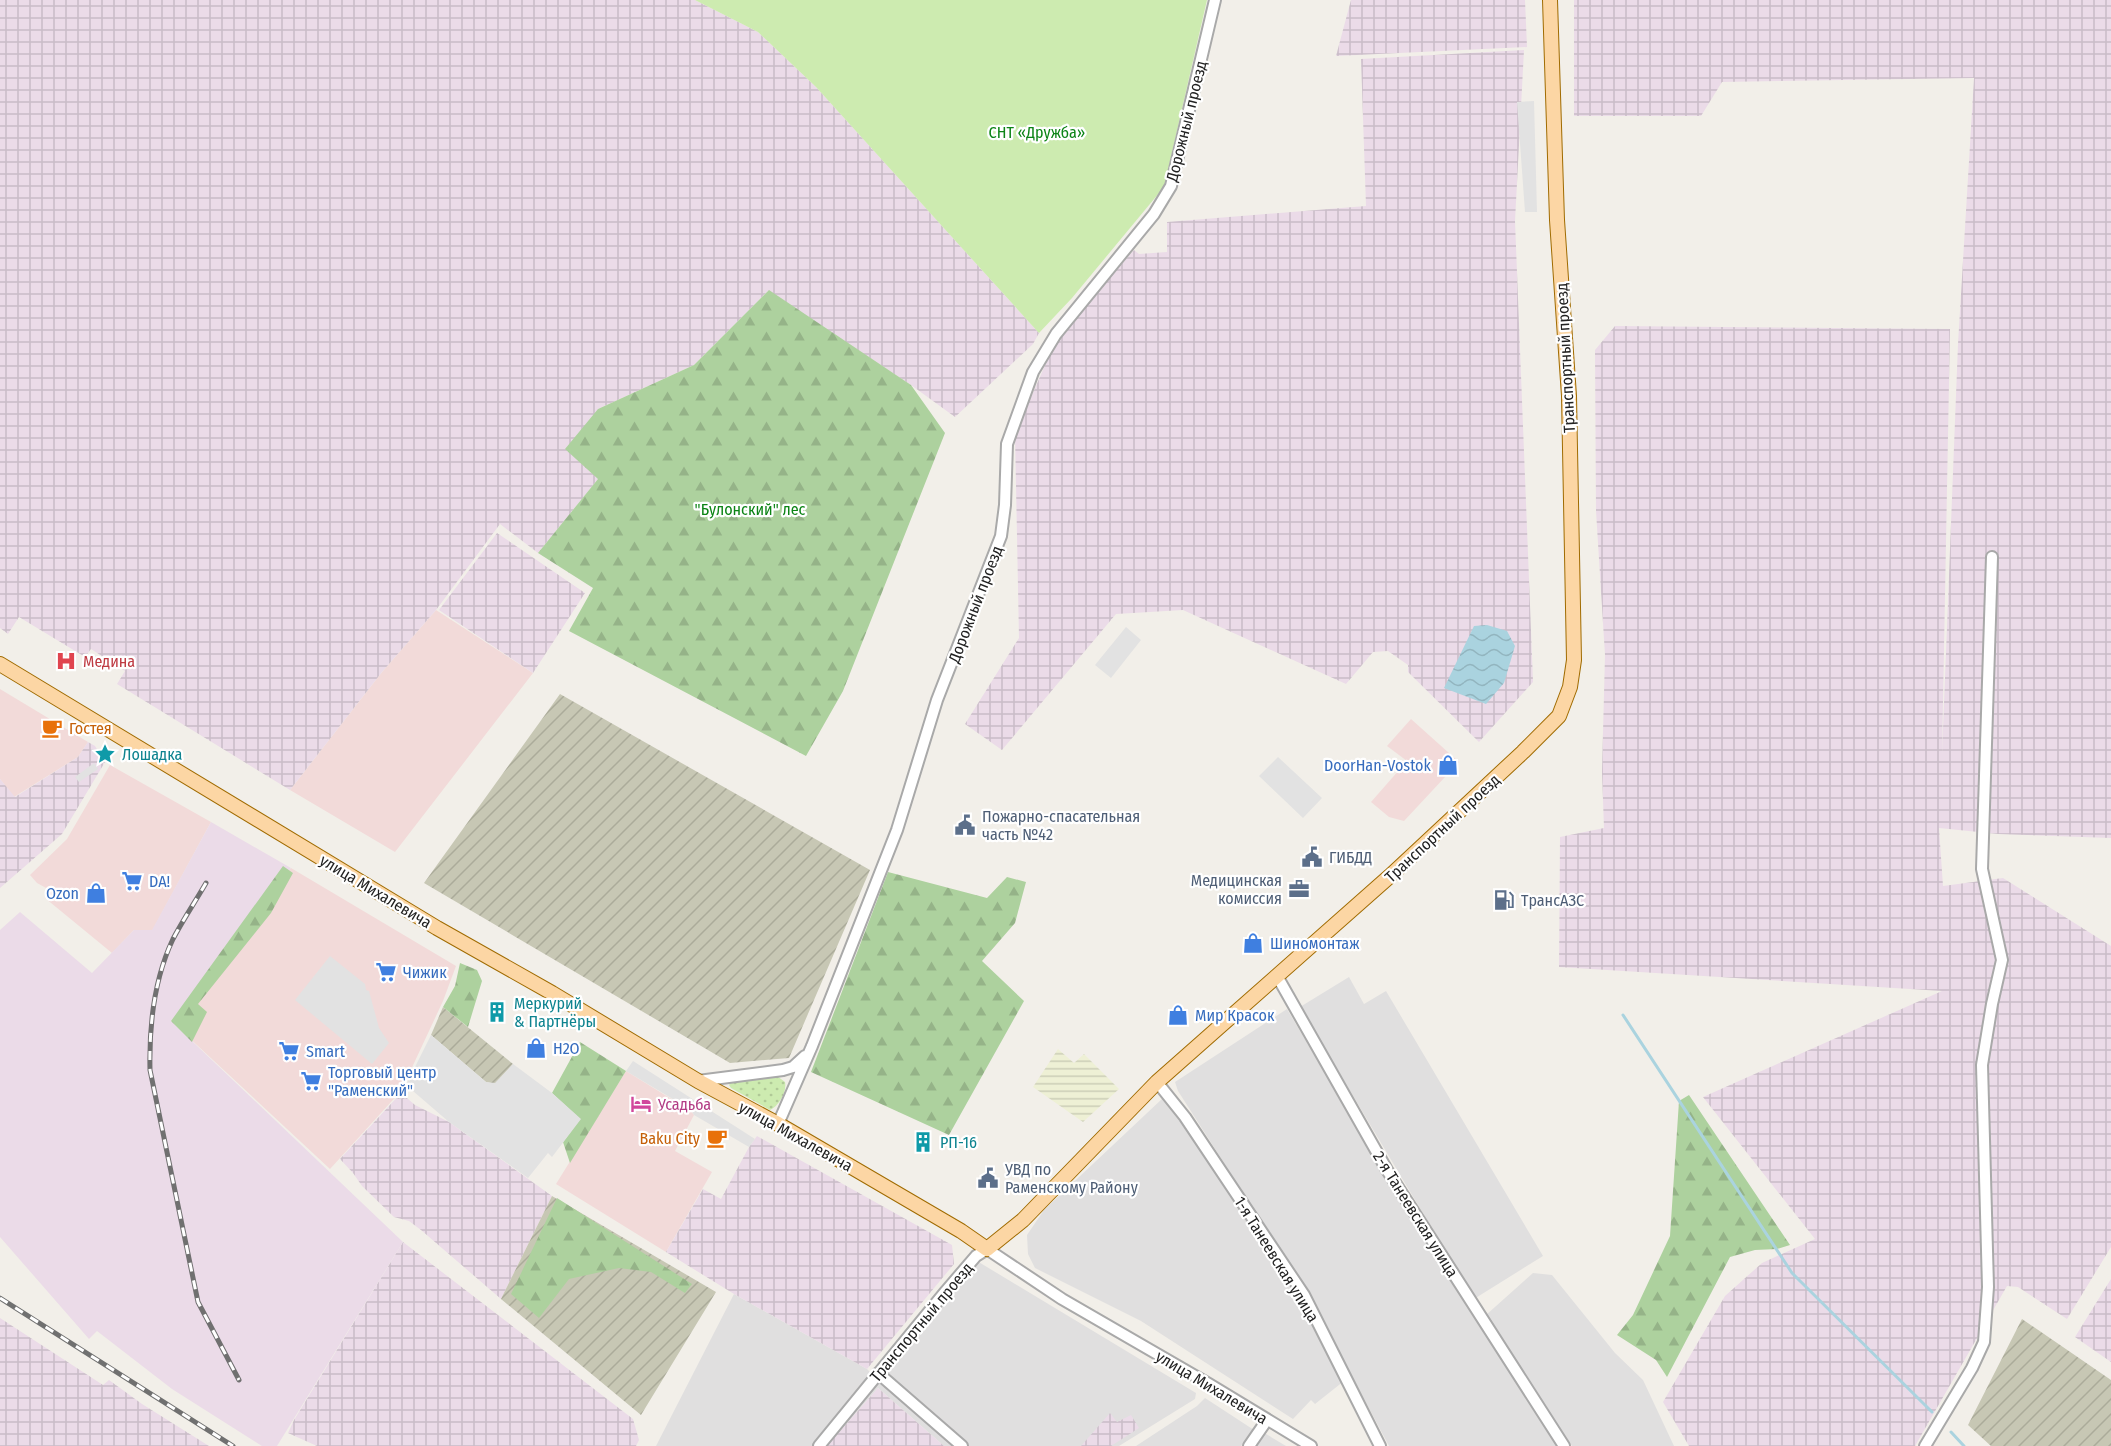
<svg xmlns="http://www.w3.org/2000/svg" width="2111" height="1446" font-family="'Fira Sans Condensed',sans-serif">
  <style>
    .residential { fill: #e0dfdf }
    .commercial { fill: #f2dad9 }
    .industrial { fill: url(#industrial-grid) }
    .railway { fill: #ebdbe8 }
    .construction { fill: url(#construction-furrows) }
    .farmland { fill: url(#farmland-rules) }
    .grass { fill: url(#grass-dots) }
    .forest { fill: url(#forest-firs) }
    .garden { fill: #cdebb0 }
    .parking { fill: #e2e2e2 }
    .water { fill: url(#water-waves) }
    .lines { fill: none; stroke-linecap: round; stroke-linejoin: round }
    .stream { stroke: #aad3df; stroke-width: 3 }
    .minor-casing { stroke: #a9a9a9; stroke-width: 14 }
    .major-casing { stroke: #a06b00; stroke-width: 16 }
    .minor { stroke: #fff; stroke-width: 10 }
    .major { stroke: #fcd6a4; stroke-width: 14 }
    .rail-casing { stroke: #707070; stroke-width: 5 }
    .rail { stroke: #fff; stroke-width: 3; stroke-dasharray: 9; stroke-linecap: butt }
    .labels { text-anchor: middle; stroke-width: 4.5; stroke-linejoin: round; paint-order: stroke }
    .street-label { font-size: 16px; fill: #222; stroke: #fff }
    .park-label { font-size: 16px; fill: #0c8416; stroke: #fff }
    .health-label { font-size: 16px; fill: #be3a42; stroke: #fff; text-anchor: start }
    .food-label { font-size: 16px; fill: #c56008; stroke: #fff; text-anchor: start }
    .culture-label { font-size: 16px; fill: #0d838f; stroke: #fff; text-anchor: start }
    .shop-label { font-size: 16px; fill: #366cbe; stroke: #fff; text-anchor: start }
    .service-label { font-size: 16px; fill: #4e5e75; stroke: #fff; text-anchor: start }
    .hotel-label { font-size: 16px; fill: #b23c85; stroke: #fff; text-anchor: start }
  </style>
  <defs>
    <pattern id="industrial-grid" width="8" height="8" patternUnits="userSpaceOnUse" patternTransform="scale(1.5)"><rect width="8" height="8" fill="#ebdbe8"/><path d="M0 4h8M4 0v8" fill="none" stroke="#c9bcc7"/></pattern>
    <pattern id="construction-furrows" width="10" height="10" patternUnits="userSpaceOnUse" patternTransform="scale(1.5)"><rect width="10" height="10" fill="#c7c7b4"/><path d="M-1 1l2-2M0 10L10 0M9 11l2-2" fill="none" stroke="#abab9a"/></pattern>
    <pattern id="farmland-rules" width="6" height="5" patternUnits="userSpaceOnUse" patternTransform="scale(1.5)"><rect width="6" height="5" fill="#eef0d5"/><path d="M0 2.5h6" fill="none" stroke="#ccceb7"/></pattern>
    <pattern id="grass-dots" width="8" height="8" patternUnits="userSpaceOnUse" patternTransform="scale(1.5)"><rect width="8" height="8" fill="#cdebb0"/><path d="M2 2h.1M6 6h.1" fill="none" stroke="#b0c997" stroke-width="1.8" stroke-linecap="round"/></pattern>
    <pattern id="forest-firs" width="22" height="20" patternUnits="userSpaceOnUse" patternTransform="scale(1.5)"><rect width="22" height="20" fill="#add19e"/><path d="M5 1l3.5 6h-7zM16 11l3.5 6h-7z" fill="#95b388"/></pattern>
    <pattern id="water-waves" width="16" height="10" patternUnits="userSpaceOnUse" patternTransform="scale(1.5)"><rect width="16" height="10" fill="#aad3df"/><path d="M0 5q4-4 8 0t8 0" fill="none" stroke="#92b5bf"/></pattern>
  </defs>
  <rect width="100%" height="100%" fill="#f2efe9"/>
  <path class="residential" d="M1349,977L1364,1004L1386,991L1543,1256L1474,1299L1300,1007Z
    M1287,1009L1424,1240L1559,1446H1389L1311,1299L1178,1091L1175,1082Z
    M1163,1098L1215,1170L1295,1287L1344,1381L1315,1404L1311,1400L1293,1419L1141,1321L1035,1268L1028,1254L1027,1235L1044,1210Z
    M977,1261L1196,1393L1195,1399L1119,1446H944L878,1388L827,1446H656L734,1294L867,1369L878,1380Z
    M1533,1273L1552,1275L1615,1353L1643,1380L1674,1446H1572L1486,1315Z
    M1205,1398L1254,1430L1241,1446H1136L1197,1406Z
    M1261,1431L1286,1446H1251Z"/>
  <path class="commercial" d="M436,610L533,673L395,852L290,790L382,672Z
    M0,689L88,742L78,757L14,797L0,779Z
    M1411,719L1459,762L1404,821L1389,817L1371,802L1407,761L1387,746Z
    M110,765L211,822L152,931L134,930L112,953L45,898L48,889L37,883L30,875L67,839Z
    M291,868L456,966L443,1001L401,1091L330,1169L171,1021Z
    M626,1071L691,1111L694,1115L675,1151L712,1172L666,1252L556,1184Z"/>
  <path class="industrial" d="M0,0H695L758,32L816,87L1039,333L1033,344L955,417L911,385L768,291L694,365L598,409L599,478L538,553L500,524L436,610L382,672L290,790L117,684L125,671L91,649L85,657L19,617L8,634L0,628Z
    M1351,0H1525L1527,47L1336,56Z
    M1574,0H2111V838L1998,834L1939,828L1943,886L2003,878L2111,946V1247L2067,1319L2018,1287L2007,1286L1915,1446H1689L1663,1402L1725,1296L1762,1263L1815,1239L1703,1097L1942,991L1559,967L1560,837L1604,828L1602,772L1605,655L1596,511L1595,350L1615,326L1950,329L1942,755L1958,344L1974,78L1722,82L1701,116H1574Z
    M1524,50L1515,221L1533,682L1479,742L1408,672V665L1388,651L1373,652L1346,684L1183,610L1116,614L1002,750L965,724L1019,638L1015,434L1056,340L1134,250L1139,254L1167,252V222L1366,206L1361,59Z
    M497,533L585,593L533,673L439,610Z
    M88,742L95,746L105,762L62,834L0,888V779L15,797L78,757Z
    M401,1093L415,1105L449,1122L552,1196L501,1299L421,1230L409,1221L394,1217L362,1186L353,1173L340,1159Z
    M757,1136L952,1245L954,1264L867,1369L734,1294L666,1252L703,1189L721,1199L749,1147Z
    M403,1242L633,1419L639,1440L636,1446H317L288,1433L294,1420Z
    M2111,1279V1362L2075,1337Z
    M0,1318L103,1385L109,1380L142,1404L209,1446H0Z
    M878,1388L944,1446H827Z
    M1110,1413L1117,1422L1131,1415L1139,1428L1111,1446H1081Z"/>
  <path class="railway" d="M211,822L291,868L171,1021L403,1242L277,1446H262L172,1389L97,1331L89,1339L0,1237V930L20,912L92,973L134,930H152Z"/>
  <path class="construction" d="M560,694L870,870L789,1058L730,1063L424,883Z
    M443,1007L513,1064L495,1084L486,1082L431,1035Z
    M552,1196L716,1292L641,1415L501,1299Z
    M2022,1319L2111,1380V1446H1991L1968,1425Z"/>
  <path class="farmland" d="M1058,1049L1074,1063L1084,1054L1119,1089L1083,1122L1033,1087Z"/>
  <path class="grass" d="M777,1076L785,1082C787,1092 779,1106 770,1110L731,1088L729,1085L731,1082Z"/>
  <path class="forest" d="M769,290L911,385L945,433L843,691L806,756L569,631L593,588L538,553L598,479L565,449L598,409L694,365Z
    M283,866L293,873L271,913L198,1004L207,1012L192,1042L171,1021Z
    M888,872L987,898L1007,877L1026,882L1015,923L982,961L1024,1001L949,1135L811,1072Z
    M460,963L477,970L482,981L468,1027L443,1007L455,986Z
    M580,1042L626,1071L570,1163L563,1142L580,1119L552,1093Z
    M1689,1095L1790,1245L1777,1249L1755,1250L1730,1257L1667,1377L1656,1360L1617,1335L1633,1315L1670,1236L1679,1101Z
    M557,1198L692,1284L685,1293L651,1272L619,1268L569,1279L539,1318L511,1294Z"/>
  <path class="garden" d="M695,0H1207L1164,187L1072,298L1039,333L816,87L758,32Z"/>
  <path class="parking" d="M1534,101L1537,212H1525L1517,102Z
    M1126,627L1141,640L1111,678L1095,665Z
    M1278,757L1322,798L1303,818L1259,776Z
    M94,763L98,769L79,782L75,777Z
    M330,956L365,984L366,990L369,991L379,1028L389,1043L372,1064L295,1000Z
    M431,1035L486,1082L495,1083L513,1064L552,1093L581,1119L552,1157L548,1153L528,1178L449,1122L406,1085Z
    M633,1061L755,1139L749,1147L694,1115L691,1110L626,1071Z"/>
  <path class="water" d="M1487,625L1507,631L1515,646L1504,683L1486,704L1444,688L1474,626Z"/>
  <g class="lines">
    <path class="stream" d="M1623,1015L1792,1273L1932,1412
      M1951,1432L1964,1446"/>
    <g class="minor-casing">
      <path id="minor" d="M1277,976L1387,1170L1564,1446
        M698,1081L783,1070L793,1067L805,1056
        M1157,1082L1185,1117L1304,1295L1380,1446
        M778,1124L812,1046L897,830L937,700L1001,536L1005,505L1007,444L1033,372L1056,334L1154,214L1171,186L1215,0
        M878,1373L962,1446
        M819,1446L946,1291L976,1256L987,1249L1062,1299L1209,1384L1311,1446
        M1249,1446L1267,1420
        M1925,1446L1972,1368L1984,1342L1988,1287L1982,1065L1992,1004L2002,960L1982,869L1992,557"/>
    </g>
    <g class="major-casing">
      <path id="major" d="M0,664L437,928L552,993L698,1081L778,1124L961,1231L987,1249L1023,1220L1157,1082L1390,876L1523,752L1559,716L1570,687L1574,660L1569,396L1557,220L1550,0"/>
    </g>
    <use href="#minor" class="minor"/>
    <use href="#major" class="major"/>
    <g class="rail-casing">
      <path id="rail" d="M206,883C195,902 183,920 173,939C154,979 149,1027 150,1070L198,1302L239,1380
        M0,1298L233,1446"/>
    </g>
    <use href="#rail" class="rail"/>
  </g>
  <defs>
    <g id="hospital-bare" transform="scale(1.62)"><path d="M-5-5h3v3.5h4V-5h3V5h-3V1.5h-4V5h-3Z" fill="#e0444e" stroke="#fff" stroke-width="2.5" paint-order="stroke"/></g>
    <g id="cafe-bare" transform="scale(1.62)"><path d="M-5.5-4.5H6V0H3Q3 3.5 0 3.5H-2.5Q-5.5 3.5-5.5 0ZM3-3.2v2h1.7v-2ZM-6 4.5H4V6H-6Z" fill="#e8710a" stroke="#fff" stroke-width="2.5" paint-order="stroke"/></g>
    <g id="sight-bare" transform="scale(1.62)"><path d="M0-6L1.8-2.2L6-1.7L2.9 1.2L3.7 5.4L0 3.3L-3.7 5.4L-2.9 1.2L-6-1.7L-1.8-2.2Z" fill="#0f9aa8" stroke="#fff" stroke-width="2.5" paint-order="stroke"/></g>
    <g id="shop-bare" transform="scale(1.62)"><path d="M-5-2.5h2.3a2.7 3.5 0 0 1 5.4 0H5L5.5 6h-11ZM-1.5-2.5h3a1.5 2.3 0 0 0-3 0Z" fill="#3f7fe0" stroke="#fff" stroke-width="2.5" paint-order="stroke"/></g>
    <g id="civic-bare" transform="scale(1.62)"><path d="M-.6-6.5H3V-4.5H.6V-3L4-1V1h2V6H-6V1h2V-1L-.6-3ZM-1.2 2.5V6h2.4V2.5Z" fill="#5c6f8a" stroke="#fff" stroke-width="2.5" paint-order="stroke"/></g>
    <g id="supermarket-bare" transform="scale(1.62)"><path d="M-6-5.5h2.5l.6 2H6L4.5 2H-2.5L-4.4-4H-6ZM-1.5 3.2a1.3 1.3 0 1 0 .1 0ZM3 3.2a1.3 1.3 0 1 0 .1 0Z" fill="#3f7fe0" stroke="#fff" stroke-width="2.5" paint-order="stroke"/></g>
    <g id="office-bare" transform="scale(1.62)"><path d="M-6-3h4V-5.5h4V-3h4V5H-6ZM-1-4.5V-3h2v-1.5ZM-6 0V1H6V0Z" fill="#5c6f8a" stroke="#fff" stroke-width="2.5" paint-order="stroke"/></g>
    <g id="fuel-bare" transform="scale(1.62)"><path d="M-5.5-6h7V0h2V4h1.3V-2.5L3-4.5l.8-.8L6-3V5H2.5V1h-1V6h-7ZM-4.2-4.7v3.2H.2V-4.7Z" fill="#5c6f8a" stroke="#fff" stroke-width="2.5" paint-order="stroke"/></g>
    <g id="building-bare" transform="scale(1.62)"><path d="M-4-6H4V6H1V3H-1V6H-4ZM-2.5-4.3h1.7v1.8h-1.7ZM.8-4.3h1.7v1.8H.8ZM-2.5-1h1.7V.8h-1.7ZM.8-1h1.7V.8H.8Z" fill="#0f9aa8" stroke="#fff" stroke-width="2.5" paint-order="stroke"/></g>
    <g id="hotel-bare" transform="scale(1.62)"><path d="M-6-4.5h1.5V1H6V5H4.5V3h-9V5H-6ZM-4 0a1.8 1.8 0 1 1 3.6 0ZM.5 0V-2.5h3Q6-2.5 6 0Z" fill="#d1479c" stroke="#fff" stroke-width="2.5" paint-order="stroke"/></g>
  </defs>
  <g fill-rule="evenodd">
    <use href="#hospital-bare" x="66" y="661"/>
    <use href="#cafe-bare" x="52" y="728"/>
    <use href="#sight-bare" x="105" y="754"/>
    <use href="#shop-bare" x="1448" y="765"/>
    <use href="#civic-bare" x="965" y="825"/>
    <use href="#civic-bare" x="1312" y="857"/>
    <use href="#supermarket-bare" x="132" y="881"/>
    <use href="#office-bare" x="1299" y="889"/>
    <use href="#shop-bare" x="96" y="893"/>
    <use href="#fuel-bare" x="1504" y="900"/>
    <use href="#shop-bare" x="1253" y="943"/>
    <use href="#supermarket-bare" x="386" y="972"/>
    <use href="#building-bare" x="497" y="1012"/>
    <use href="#shop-bare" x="1178" y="1015"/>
    <use href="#shop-bare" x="536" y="1048"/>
    <use href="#supermarket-bare" x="289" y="1051"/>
    <use href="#supermarket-bare" x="311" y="1081"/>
    <use href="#hotel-bare" x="641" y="1104"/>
    <use href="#cafe-bare" x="717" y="1138"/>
    <use href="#building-bare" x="923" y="1142"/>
    <use href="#civic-bare" x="988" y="1178"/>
  </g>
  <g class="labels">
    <g class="street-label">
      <text transform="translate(1186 121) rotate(-76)" y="6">Дорожный проезд</text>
      <text transform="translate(1565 358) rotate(-93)" y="6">Транспортный проезд</text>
      <text transform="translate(975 604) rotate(-69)" y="6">Дорожный проезд</text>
      <text transform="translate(1442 828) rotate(-43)" y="6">Транспортный проезд</text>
      <text transform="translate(376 891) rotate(31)" y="6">улица Михалевича</text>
      <text transform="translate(796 1136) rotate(29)" y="6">улица Михалевича</text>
      <text transform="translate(1416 1214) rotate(58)" y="6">2-я Танеевская улица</text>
      <text transform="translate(1277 1259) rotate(58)" y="6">1-я Танеевская улица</text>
      <text transform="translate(921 1322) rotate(-50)" y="6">Транспортный проезд</text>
      <text transform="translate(1212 1387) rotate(31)" y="6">улица Михалевича</text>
    </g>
    <g class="park-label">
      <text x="1037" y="138">СНТ «Дружба»</text>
      <text x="750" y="515">"Булонский" лес</text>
    </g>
    <g class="health-label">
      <text x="83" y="667">Медина</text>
    </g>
    <g class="food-label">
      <text x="69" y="734">Гостея</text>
      <text x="700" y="1144" text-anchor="end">Baku City</text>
    </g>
    <g class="culture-label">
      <text x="122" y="760">Лошадка</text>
      <text x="514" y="1009">Меркурий<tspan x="514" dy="18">&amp; Партнёры</tspan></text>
      <text x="940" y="1148">РП-16</text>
    </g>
    <g class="shop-label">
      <text x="1431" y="771" text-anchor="end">DoorHan-Vostok</text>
      <text x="149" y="887">DA!</text>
      <text x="79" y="899" text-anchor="end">Ozon</text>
      <text x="1270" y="949">Шиномонтаж</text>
      <text x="403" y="978">Чижик</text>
      <text x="1195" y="1021">Мир Красок</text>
      <text x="553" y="1054">H2O</text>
      <text x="306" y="1057">Smart</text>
      <text x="328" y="1078">Торговый центр<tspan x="328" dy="18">"Раменский"</tspan></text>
    </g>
    <g class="service-label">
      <text x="982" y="822">Пожарно-спасательная<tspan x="982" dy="18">часть №42</tspan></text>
      <text x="1329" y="863">ГИБДД</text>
      <text x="1282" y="886" text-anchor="end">Медицинская<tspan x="1282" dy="18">комиссия</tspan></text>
      <text x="1521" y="906">ТрансАЗС</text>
      <text x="1005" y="1175">УВД по<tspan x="1005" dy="18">Раменскому Району</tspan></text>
    </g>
    <g class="hotel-label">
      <text x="658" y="1110">Усадьба</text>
    </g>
  </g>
</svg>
